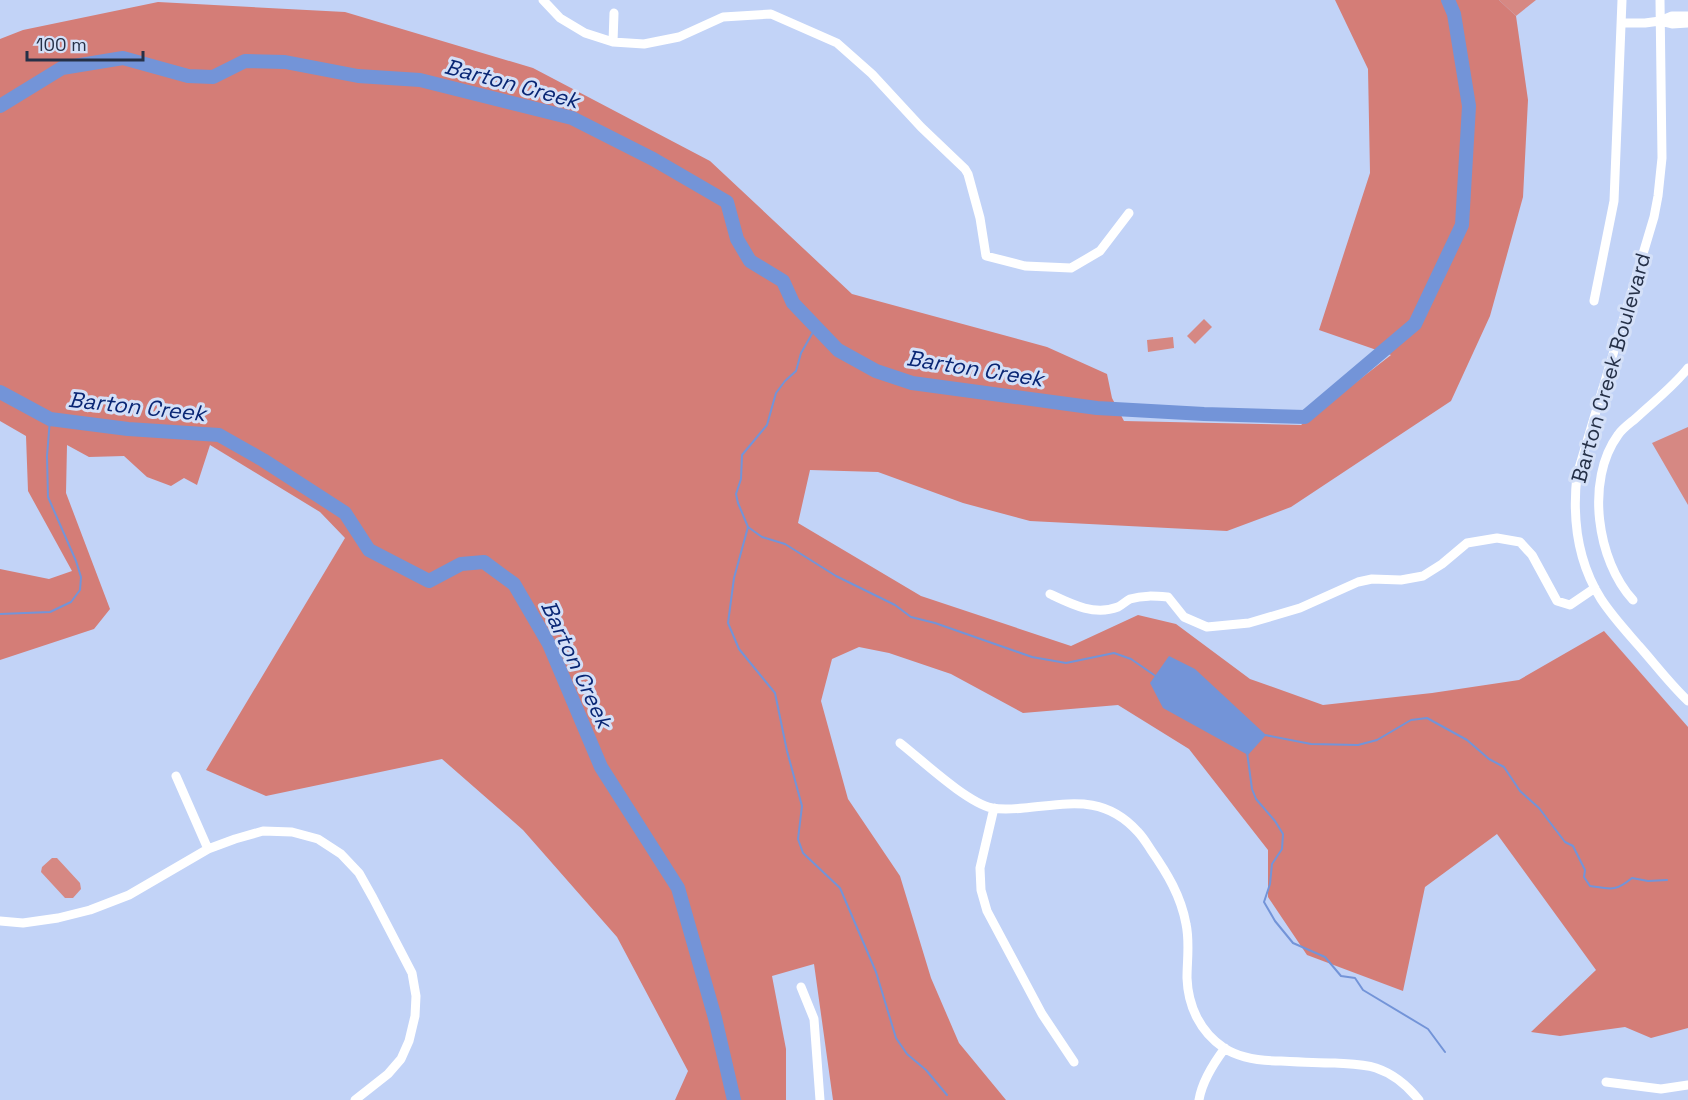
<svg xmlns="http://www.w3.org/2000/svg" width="1688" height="1100" font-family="'Space Grotesk',sans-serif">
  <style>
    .green { fill: #d68883 }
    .forest { fill: #d47d77 }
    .water { fill: #7394d8 }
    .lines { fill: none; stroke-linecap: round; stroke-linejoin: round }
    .stream { stroke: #7394d8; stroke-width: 2 }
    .river { stroke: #7394d8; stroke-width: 14 }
    .minor { stroke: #fff; stroke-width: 9 }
    .labels { text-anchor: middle; stroke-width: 6; stroke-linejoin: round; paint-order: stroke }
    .street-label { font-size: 21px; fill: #253047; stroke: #d4e0f8 }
    .water-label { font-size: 22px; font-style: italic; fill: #092674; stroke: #d4e0f8 }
  </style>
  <rect width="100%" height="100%" fill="#c2d3f7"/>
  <path class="green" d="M1499,0H1536L1516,16Z
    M1204,319L1212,327L1195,344L1187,336Z
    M1173,337L1174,348L1148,352L1147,340Z
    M1688,427V505L1652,443Z
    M52,858H57L80,883L81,889L73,898H65L41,872L42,867Z"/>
  <path class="forest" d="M1335,0H1499L1516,16L1528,100L1523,197L1490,316L1451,401L1291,507L1227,531L1030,521L963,503L878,472L810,470L798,523L921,596L1071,646L1138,615L1176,624L1250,679L1323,705L1432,693L1519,680L1604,631L1688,727V1028L1651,1038L1625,1027L1560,1036L1531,1032L1596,970L1497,834L1425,887L1403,991L1307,955L1268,897V850L1189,749L1118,705L1023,713L951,674L889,653L859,647L832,659L821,701L848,799L900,876L931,978L959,1043L1006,1100H833L814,964L772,976L786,1049V1100H675L688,1071L617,937L523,830L442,759L266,796L206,770L345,538L320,512L210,445L197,485L184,478L171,486L147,477L124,456L89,457L67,445L66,493L110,609L94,629L0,660V569L49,579L72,571L28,491L26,436L0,421V39L23,30L158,2L345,12L533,68L710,161L852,294L1047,347L1107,374L1112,398L1124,421L1301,425L1391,355L1319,330L1370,173L1368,69Z"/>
  <path class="water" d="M1169,656L1195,669L1266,735L1248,755L1163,708L1150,683Z"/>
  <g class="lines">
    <path class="stream" d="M816,327L801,353L796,371L785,381L776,393L767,425L742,455L741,479L736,494L738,503L748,527L734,578L728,623L739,649L775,693L787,751L802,806L798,839L803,853L840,888L876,972L896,1038L907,1054L926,1070L947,1095
      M748,527L762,537L785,544L836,576L895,605L911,617L935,623L1032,657L1066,663L1114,653L1131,659L1157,677
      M0,614L50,612L71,602L80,590L81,577L76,561L48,497L47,456L50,419
      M1265,735L1311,744L1358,745L1377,740L1411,720L1427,718L1467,740L1489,759L1504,767L1520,791L1539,808L1565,842L1573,846L1585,870L1584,877L1590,886C1611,889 1615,892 1632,878L1648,881L1667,880
      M1247,752L1252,789L1256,799L1275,821L1283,834L1282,849L1272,864L1270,884L1264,902L1275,921L1293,943L1325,957L1341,976L1355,978L1363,990L1428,1029L1445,1052"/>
    <path class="river" d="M0,106L62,68L123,58L188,76L213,77L245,61L285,62L358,76L420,80L572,118L653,159L727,202L737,239L750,261L783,281L793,303L838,350L876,371L912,383L1097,408L1204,414L1305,417L1415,324L1462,225L1469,106L1454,14L1448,0
      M0,392L50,419L128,429L219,435L263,460L345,513L369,550L429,581L461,564L484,562L514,584L549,644L601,767L678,888L715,1018L734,1100"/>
    <path class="minor" d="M543,0L560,18L585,33L613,42L644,44L679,37L723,17L771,14L837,43L872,74L921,127L965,169L968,174L980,218L986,256L1025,266L1071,268L1100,251L1129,213
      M1660,0L1662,158L1658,196L1654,217L1577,475C1572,519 1577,561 1601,599C1612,616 1626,631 1639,646C1655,664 1670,684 1688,701
      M1660,21L1672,24L1688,23
      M1623,23H1645L1660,21L1672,16H1688
      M613,42L614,13
      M1594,301L1614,201L1622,0
      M1050,594C1071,604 1094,616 1118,607C1122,605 1126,601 1130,599C1143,595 1155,596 1168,597L1184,617L1207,627L1249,623L1300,608L1358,582L1372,579L1401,580L1423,576L1442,564L1467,543L1497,538L1520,542L1532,555L1557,601L1570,605L1595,588
      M1633,600C1597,561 1585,480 1618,435C1622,429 1629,424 1635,419C1653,402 1672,388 1688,368
      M900,743C923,761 966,802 992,808C1003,810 1014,809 1024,808C1069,804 1104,794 1138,832C1143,837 1147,844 1151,850C1167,873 1181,896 1186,924C1190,942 1187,960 1187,978C1188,1006 1200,1032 1224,1048C1241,1059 1261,1061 1281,1061C1299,1062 1317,1063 1335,1063C1348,1064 1363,1064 1376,1068C1394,1074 1407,1085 1419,1100
      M176,776L208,849
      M994,808L980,868L981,890L987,911L1042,1014L1074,1062
      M0,921L23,923L58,918L90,910L129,895L208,849L235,839L263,831L292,832L318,839L341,854L359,873L373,898L412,973L416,996L415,1016L409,1041L401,1059L388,1074L355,1100
      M801,987L814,1019L820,1100
      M1606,1082L1661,1089L1688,1085
      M1199,1100C1202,1081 1213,1064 1225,1048"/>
  </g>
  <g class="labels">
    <g class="street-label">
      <text transform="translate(1611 368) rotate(-74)" y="7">Barton Creek Boulevard</text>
    </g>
    <g class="water-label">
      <text transform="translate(512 83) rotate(15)" y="8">Barton Creek</text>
      <text transform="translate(975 368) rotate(9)" y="8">Barton Creek</text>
      <text transform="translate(137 406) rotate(6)" y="8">Barton Creek</text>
      <text transform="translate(577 664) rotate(65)" y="8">Barton Creek</text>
    </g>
  </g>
  <path d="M27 51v9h116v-9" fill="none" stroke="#253047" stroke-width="3"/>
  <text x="36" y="51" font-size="18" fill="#253047" stroke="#d4e0f8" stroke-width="4.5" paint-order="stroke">100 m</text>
</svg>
